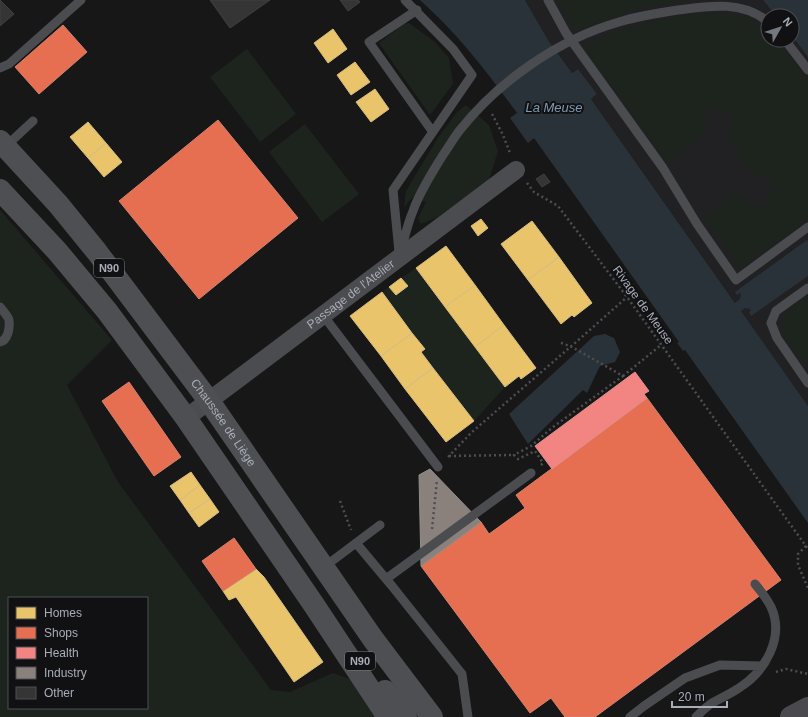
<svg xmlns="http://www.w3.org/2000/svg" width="808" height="717" font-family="Arial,sans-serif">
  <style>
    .built { fill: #212123 }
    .green { fill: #1d241e; fill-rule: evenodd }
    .water { fill: #2a3239 }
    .homes { fill: #e9c46a; stroke: #d6bd81 }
    .shops { fill: #e76f51; stroke: #d48270 }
    .health { fill: #f28482; stroke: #dc9092 }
    .industry { fill: #8a817c; stroke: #938e8e }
    .building { fill: #353536; stroke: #3f4043 }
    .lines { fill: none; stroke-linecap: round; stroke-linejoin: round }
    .path { stroke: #4d4e52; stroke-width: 2.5; stroke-dasharray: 2 3; stroke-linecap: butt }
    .lane { stroke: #4b4c50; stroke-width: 9 }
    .street { stroke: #4b4c50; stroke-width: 18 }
    .secondary { stroke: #4a4a4e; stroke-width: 22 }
    .primary { stroke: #4d4f52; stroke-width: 22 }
    .labels { text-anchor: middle; stroke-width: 4; stroke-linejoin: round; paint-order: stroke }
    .shield { fill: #111113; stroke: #7b7e86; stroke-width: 1 }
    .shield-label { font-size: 11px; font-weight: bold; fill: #a8adb8 }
    .street-label { font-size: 12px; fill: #a8adb8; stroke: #111113 }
    .water-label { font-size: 13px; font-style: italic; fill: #7f9bb3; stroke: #111113 }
  </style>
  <rect width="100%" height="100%" fill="#171717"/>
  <path class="built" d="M525,0H763L776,16H768V40H792V36L808,57V406L591,99L597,94L578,69L572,73L548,40Z"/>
  <path class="green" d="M556,0H689L644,7L575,31Z
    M698,14C727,14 745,11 768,30V40H777L808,82V219L741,269L705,217L735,193L762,209L776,184L748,170L729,140L733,113L709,108L702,137L667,164L583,45C619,27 659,19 698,14Z
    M409,23L435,42L449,58L453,84L430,115L379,43L404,24Z
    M247,49L296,114L260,142L210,77Z
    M466,105L489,125L498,151L489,180L436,218L421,224L418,218L426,202L413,197L404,207L406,191L437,139L457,112Z
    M305,124L359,194L322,222L269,152Z
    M0,210L112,340L67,385L118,482L271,690L290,692L333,673L358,682L382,717H0ZM9,598H147V708H9Z
    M416,268L505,387L474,421L421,352L425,349L382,292L389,287L396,295L408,286L401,278Z
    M808,296V361C795,360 776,329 784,316C789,308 801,302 808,296Z"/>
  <path class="water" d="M420,0H525L548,40L572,73L578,69L597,94L591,99L735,303L740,299L741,294L740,293L737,295L735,292L807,240L808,242V276L751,316L749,312L751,310L750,309L745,308L741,311L808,406V523L685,350L683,351L677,343L679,342L534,138L528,143L510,118L517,113C488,73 457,33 420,0Z
    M763,0H808V57L792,36V16H776Z
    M605,334L614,338L620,352L615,362L600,366L587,393L583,390L528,444L509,414L594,336Z"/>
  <path class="homes" d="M333,29L347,49L328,63L314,43Z
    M355,62L370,82L351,95L337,75Z
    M375,89L389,109L371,122L356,102Z
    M88,122L106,143L88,158L70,137Z
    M106,143L122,162L104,177L88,158Z
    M481,219L488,228L478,236L471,226Z
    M532,221L559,257L528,280L501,244Z
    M446,246L475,285L445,307L416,268Z
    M559,257L592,303L574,317L572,315L561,324L528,280Z
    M401,278L408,286L396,295L389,287Z
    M475,285L504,325L475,347L445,307Z
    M382,292L412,333L381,356L350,316Z
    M504,325L536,368L521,379L519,376L505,387L475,347Z
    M412,333L425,349L421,352L433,368L405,389L381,356Z
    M433,368L474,421L446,442L405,389Z
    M191,472L200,485L180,500L170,486Z
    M200,485L210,499L189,513L180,500Z
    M210,499L219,512L199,527L189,513Z
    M256,569L264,577L323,662L294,682L236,597L229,600L223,591Z"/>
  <path class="shops" d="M63,25L87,52L39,94L15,67Z
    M218,120L298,218L199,299L119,201Z
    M129,382L181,457L154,476L102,401Z
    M647,398L781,580L595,717H565L551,698L530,713L421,566L481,522L489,534L525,508L516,495Z
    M234,538L256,569L223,591L202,561Z"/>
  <path class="health" d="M635,372L649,391L644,394L647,398L552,469L535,446Z"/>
  <path class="industry" d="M430,469L481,522L421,566L419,475Z"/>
  <path class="building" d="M0,0L14,14L0,26Z
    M210,0H270L230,28Z
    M340,0H358L360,2L348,11Z
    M544,174L550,182L542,187L536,179Z"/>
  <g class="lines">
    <path class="path" d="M492,114L503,135L510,153
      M527,183L534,192L558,206L627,297L808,549
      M623,376L661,345
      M449,456L514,455
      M448,457L472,432L583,336L627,297
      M541,465L543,463L535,451L518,459L514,455L531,446L553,427L623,376L572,347L559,342
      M340,501L351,530
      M432,529L437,480
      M806,546L798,554V565L808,588
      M776,672L786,669L808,674"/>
    <path class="lane" d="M548,0L566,33L663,168L697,224L736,280L808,227
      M417,10L369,42L432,131
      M785,40L808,70
      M0,68L9,64L81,0
      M5,147L33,121
      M399,252L393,190L472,75L453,49L405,0
      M400,255C404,240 407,225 413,211C420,191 432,173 443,155C449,147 454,137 460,130C499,81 559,39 619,22C638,16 658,13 678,10C708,6 743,0 768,22
      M808,288L776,311L771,323L777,338L808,383
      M0,307C3,311 8,316 9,320C10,328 8,340 0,342
      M323,315L438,467
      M356,543L392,586L462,674L468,717
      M324,567L380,525
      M386,579L531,473
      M630,717L644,706L685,678L720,665L762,666
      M696,717C701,712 706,707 712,703C721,698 730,694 739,688C765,672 785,637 771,607C767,599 761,591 755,584"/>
    <path class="street" id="s1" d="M186,418L516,170"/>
    <path class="secondary" d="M791,717L808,708"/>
    <g class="primary">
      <path id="s2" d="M0,141L58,204L97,252L209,401L373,639L432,717"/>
      <path d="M0,190L57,251L107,311L186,418L314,605L388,717"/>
      <path d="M385,691L406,717"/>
    </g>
  </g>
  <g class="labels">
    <g class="shield">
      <rect x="94" y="259" width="30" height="18" rx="3"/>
      <rect x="345" y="652" width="30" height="18" rx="3"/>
    </g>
    <g class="shield-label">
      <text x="109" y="272">N90</text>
      <text x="360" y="665">N90</text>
    </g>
    <g class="street-label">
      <text dy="4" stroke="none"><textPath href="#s1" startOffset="206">Passage de l'Atelier</textPath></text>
      <text transform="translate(643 305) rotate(54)" y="4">Rivage de Meuse</text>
      <text dy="4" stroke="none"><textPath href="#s2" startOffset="360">Chaussée de Liège</textPath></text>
    </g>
    <g class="water-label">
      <text x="554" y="112">La Meuse</text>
    </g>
  </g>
  <rect x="8" y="597" width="140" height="112" fill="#111113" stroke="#4d4f55"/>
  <rect x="16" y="607" width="20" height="12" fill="#e9c46a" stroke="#4d4f55"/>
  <text x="44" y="617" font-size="12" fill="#a8adb8">Homes</text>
  <rect x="16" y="627" width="20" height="12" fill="#e76f51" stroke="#4d4f55"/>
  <text x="44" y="637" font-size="12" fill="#a8adb8">Shops</text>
  <rect x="16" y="647" width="20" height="12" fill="#f28482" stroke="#4d4f55"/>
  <text x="44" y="657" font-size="12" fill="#a8adb8">Health</text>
  <rect x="16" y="667" width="20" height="12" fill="#8a817c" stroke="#4d4f55"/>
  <text x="44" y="677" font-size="12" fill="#a8adb8">Industry</text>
  <rect x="16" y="687" width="20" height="12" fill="#353536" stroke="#4d4f55"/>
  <text x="44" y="697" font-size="12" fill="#a8adb8">Other</text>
  <g transform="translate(780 28) rotate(51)"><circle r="19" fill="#111113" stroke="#4d4f55"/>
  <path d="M0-3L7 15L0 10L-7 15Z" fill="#757880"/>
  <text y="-6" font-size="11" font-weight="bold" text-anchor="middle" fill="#a8adb8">N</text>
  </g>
  <path d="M672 701v6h55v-6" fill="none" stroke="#a8adb8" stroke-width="2"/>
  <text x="678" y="701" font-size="12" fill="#a8adb8" stroke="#111113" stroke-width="3" paint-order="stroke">20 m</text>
</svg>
